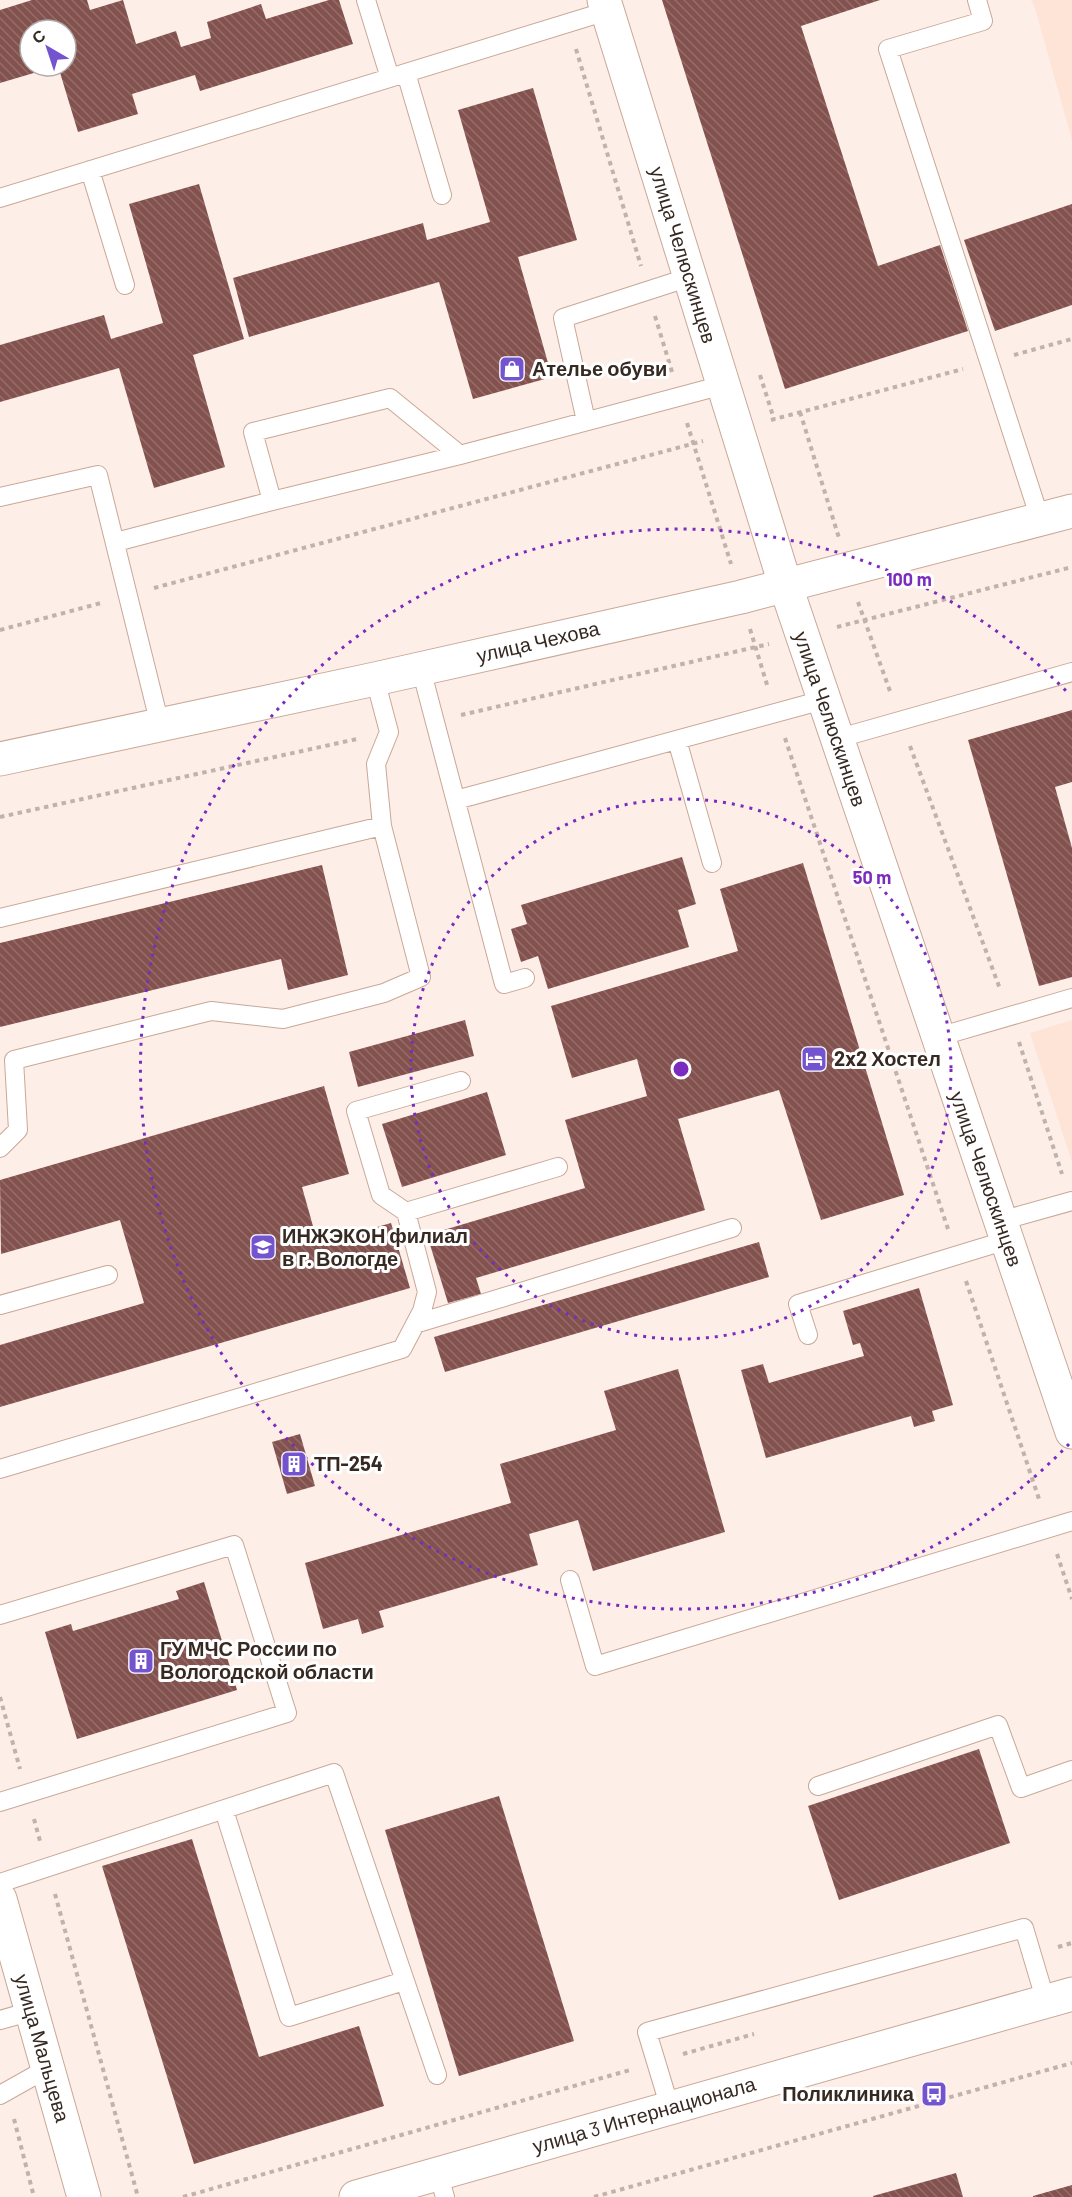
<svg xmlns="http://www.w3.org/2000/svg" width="1072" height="2197" font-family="Barlow,sans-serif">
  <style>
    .built { fill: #fde4d7 }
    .building { fill: url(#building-back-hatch) }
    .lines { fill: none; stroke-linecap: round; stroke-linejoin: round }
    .service-casing { stroke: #c9a897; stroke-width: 20 }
    .minor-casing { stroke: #c9a897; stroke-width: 35 }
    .tertiary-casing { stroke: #c9a897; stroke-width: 35 }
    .path { stroke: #c1b2ab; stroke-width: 4; stroke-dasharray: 4.5 4.5; stroke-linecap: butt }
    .service { stroke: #fff; stroke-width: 18 }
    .minor { stroke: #fff; stroke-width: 33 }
    .tertiary { stroke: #fff; stroke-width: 33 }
    .ring { fill: none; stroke: #7b2cbf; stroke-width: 3; stroke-dasharray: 3 6 }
    .labels { text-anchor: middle; stroke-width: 6; stroke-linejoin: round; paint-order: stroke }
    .street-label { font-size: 20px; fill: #362922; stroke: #fff }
    .poi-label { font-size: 20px; font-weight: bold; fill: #362922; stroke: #fff; text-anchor: start }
    .centre { fill: #7b2cbf; stroke: #fff; stroke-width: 3 }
    .ring-label { font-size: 18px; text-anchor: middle; font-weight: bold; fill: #7b2cbf; stroke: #fff; stroke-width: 6; stroke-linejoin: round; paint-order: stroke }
  </style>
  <defs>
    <pattern id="building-back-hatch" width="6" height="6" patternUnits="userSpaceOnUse" patternTransform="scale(1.5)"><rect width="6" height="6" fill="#84524e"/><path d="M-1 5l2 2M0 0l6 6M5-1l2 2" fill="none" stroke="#946d6a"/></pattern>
  </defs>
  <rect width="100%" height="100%" fill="#fdeee7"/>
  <path class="built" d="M1031,0H1072V140L1035,8Z
    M1072,1020V1162L1030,1033Z"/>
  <path class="building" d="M32,0H87L90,10L123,0L136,44L176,31L181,47L211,38L207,22L261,4L266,19L329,0H339L353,44L200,91L195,75L132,94L138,114L78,132L58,66H66V30H30V66L54,67L0,83V10Z
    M662,0H880L801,26L878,266L940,245L968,331L785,389Z
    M533,88L577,240L518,257L552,377L473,399L439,282L249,337L233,278L423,223L427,240L490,222L458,110Z
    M199,184L244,339L193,355L225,467L154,488L119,368L0,402V345L104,315L111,339L163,323L129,204Z
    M1072,204V305L995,331L964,240Z
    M1072,710V782L1055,787L1072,848V977L1039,986L968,740Z
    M682,857L696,904L678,910L689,947L548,989L538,956L521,962L511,929L527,924L521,905Z
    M803,863L904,1195L821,1220L779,1090L678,1119L705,1210L476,1278L481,1294L448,1303L427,1235L585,1188L565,1120L647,1096L637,1059L572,1078L551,1006L738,951L720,889Z
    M322,865L348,975L288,990L281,959L0,1027V943Z
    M465,1020L474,1056L358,1087L349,1052Z
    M324,1086L349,1174L302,1187L318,1244L391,1223L410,1288L0,1407V1345L144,1303L120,1220L1,1254L0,1180Z
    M487,1092L506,1155L402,1187L382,1124Z
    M759,1242L769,1277L445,1372L434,1337Z
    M919,1288L953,1405L932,1411L935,1421L914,1427L911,1416L766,1458L741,1370L763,1364L769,1383L864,1356L860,1343L853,1345L843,1311Z
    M678,1369L725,1532L593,1571L578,1520L529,1534L538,1565L379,1611L384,1627L362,1634L358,1619L323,1629L305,1563L511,1503L500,1464L616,1430L604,1391Z
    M300,1434L315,1486L287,1494L272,1442Z
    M204,1582L237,1690L77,1739L45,1632L71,1624L73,1631L179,1599L176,1591Z
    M979,1749L1010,1843L839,1900L808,1806Z
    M499,1796L574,2041L459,2076L385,1830Z
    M192,1839L259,2057L359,2026L384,2106L194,2164L102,1866Z
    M956,2173L963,2197H873V2196Z
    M1072,2185V2197H1033V2196Z"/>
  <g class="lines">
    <g class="service-casing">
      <path id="service" d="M366,0L390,78
        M977,0L983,21L888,49L1040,519
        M406,73L442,195
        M90,170L125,285
        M0,198L607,11
        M586,421L563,318L690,277
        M0,497L98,475L160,725
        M272,501L253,432L390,398L460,455L723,385
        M116,542L272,501L460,455
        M421,669L504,984L525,978
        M836,739L1072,672
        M677,740L712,863
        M456,800L823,700
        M0,918L382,826
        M938,1037L1072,998
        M0,1148L18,1130L14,1060L211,1011L283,1019L384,993L421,977L382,826L376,764L389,732L375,679
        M406,1212L558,1167
        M1000,1221L1072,1201
        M0,1305L108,1275
        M415,1324L732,1228
        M808,1335L798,1304L1007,1240
        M0,1469L402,1349L422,1311L427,1292L406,1212L381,1195L356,1111L461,1081
        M570,1580L595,1666L1072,1521
        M0,1615L234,1545L287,1713L0,1802
        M818,1786L998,1725L1021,1788L1072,1770
        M224,1810L289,2017L404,1981
        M0,1883L334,1773L437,2075
        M0,2020L32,2011
        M0,2095L48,2068
        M670,2108L647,2032L1024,1928L1046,2002
        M438,2173L445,2197"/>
    </g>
    <g class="minor-casing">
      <path id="minor" d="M604,0L785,584L1072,1432
        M0,1899L84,2197
        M356,2197L1072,1994"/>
    </g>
    <g class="tertiary-casing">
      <path id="tertiary" d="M0,759L375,679L741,597L1072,511"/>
    </g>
    <path class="path" d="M576,49L641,266
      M655,316L672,372
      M1014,355L1072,339
      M760,375L774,419
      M800,412L839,538
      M771,420L963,369
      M687,423L731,564
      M154,588L703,441
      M858,602L891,694
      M837,627L1072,567
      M750,629L768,688
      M0,630L101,603
      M461,715L769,644
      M785,738L948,1229
      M910,746L1000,989
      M0,817L357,739
      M1019,1042L1062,1174
      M966,1281L1040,1502
      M1057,1554L1072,1599
      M0,1697L20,1769
      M34,1819L40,1841
      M55,1894L138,2197
      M1058,1947L1072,1943
      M683,2054L754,2034
      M14,2119L34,2197
      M183,2197L630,2070
      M594,2197L1072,2063"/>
    <use href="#service" class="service"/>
    <use href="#minor" class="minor"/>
    <use href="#tertiary" class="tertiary"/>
  </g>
  <g class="ring">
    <circle cx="681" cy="1069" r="270"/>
    <path d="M1069 1444A540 540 0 1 1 1069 694"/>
  </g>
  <defs>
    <g id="shop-square" transform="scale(1.35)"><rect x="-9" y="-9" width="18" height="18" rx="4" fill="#7454ce" stroke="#fff"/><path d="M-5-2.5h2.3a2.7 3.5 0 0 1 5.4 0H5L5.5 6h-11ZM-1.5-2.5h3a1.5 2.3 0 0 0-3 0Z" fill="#fff"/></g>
    <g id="hotel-square" transform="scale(1.35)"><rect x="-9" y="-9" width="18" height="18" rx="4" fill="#7454ce" stroke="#fff"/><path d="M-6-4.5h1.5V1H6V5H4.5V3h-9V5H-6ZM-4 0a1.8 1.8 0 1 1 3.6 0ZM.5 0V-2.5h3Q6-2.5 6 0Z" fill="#fff"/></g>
    <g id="university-square" transform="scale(1.35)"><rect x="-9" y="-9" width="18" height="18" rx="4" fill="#7454ce" stroke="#fff"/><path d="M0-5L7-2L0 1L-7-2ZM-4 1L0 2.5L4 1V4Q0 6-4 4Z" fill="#fff"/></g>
    <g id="building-square" transform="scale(1.35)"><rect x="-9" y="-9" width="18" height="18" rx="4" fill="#7454ce" stroke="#fff"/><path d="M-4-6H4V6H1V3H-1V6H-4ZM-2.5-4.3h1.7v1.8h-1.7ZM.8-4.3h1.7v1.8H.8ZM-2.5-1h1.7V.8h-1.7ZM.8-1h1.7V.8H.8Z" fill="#fff"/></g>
    <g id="bus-square" transform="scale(1.35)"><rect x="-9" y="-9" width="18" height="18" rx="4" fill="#7454ce" stroke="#fff"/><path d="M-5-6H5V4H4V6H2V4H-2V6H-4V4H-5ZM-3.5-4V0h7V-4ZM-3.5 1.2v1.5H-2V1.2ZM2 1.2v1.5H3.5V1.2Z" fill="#fff"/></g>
  </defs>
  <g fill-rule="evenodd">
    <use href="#shop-square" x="512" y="369"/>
    <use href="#hotel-square" x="814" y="1059"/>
    <use href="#university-square" x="263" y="1247"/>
    <use href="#building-square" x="294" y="1464"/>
    <use href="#building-square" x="141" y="1661"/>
    <use href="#bus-square" x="934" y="2094"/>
  </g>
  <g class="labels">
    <g class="street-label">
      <text transform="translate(683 255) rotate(73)" y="7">улица Челюскинцев</text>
      <text transform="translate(538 642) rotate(-13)" y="7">улица Чехова</text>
      <text transform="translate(830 719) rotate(71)" y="7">улица Челюскинцев</text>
      <text transform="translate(986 1179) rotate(71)" y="7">улица Челюскинцев</text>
      <text transform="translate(42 2048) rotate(74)" y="7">улица Мальцева</text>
      <text transform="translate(644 2115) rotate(-16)" y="7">улица 3 Интернационала</text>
    </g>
    <g class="poi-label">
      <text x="532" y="376">Ателье обуви</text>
      <text x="834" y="1066">2x2 Хостел</text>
      <text x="282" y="1243">ИНЖЭКОН филиал<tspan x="282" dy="23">в г. Вологде</tspan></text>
      <text x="314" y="1471">ТП-254</text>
      <text x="160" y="1656">ГУ МЧС России по<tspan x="160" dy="23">Вологодской области</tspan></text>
      <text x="914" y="2101" text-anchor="end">Поликлиника</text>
    </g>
  </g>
  <circle cx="681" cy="1069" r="9" class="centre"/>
  <g class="ring-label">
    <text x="909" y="586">100 m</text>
    <text x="872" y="884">50 m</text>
  </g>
  <g transform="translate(48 48) rotate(321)"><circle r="28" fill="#ffffff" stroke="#afa9a7" stroke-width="1.5"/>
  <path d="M0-4.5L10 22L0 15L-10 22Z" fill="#7454ce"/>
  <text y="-9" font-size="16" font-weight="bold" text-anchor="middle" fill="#362922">С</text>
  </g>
</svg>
